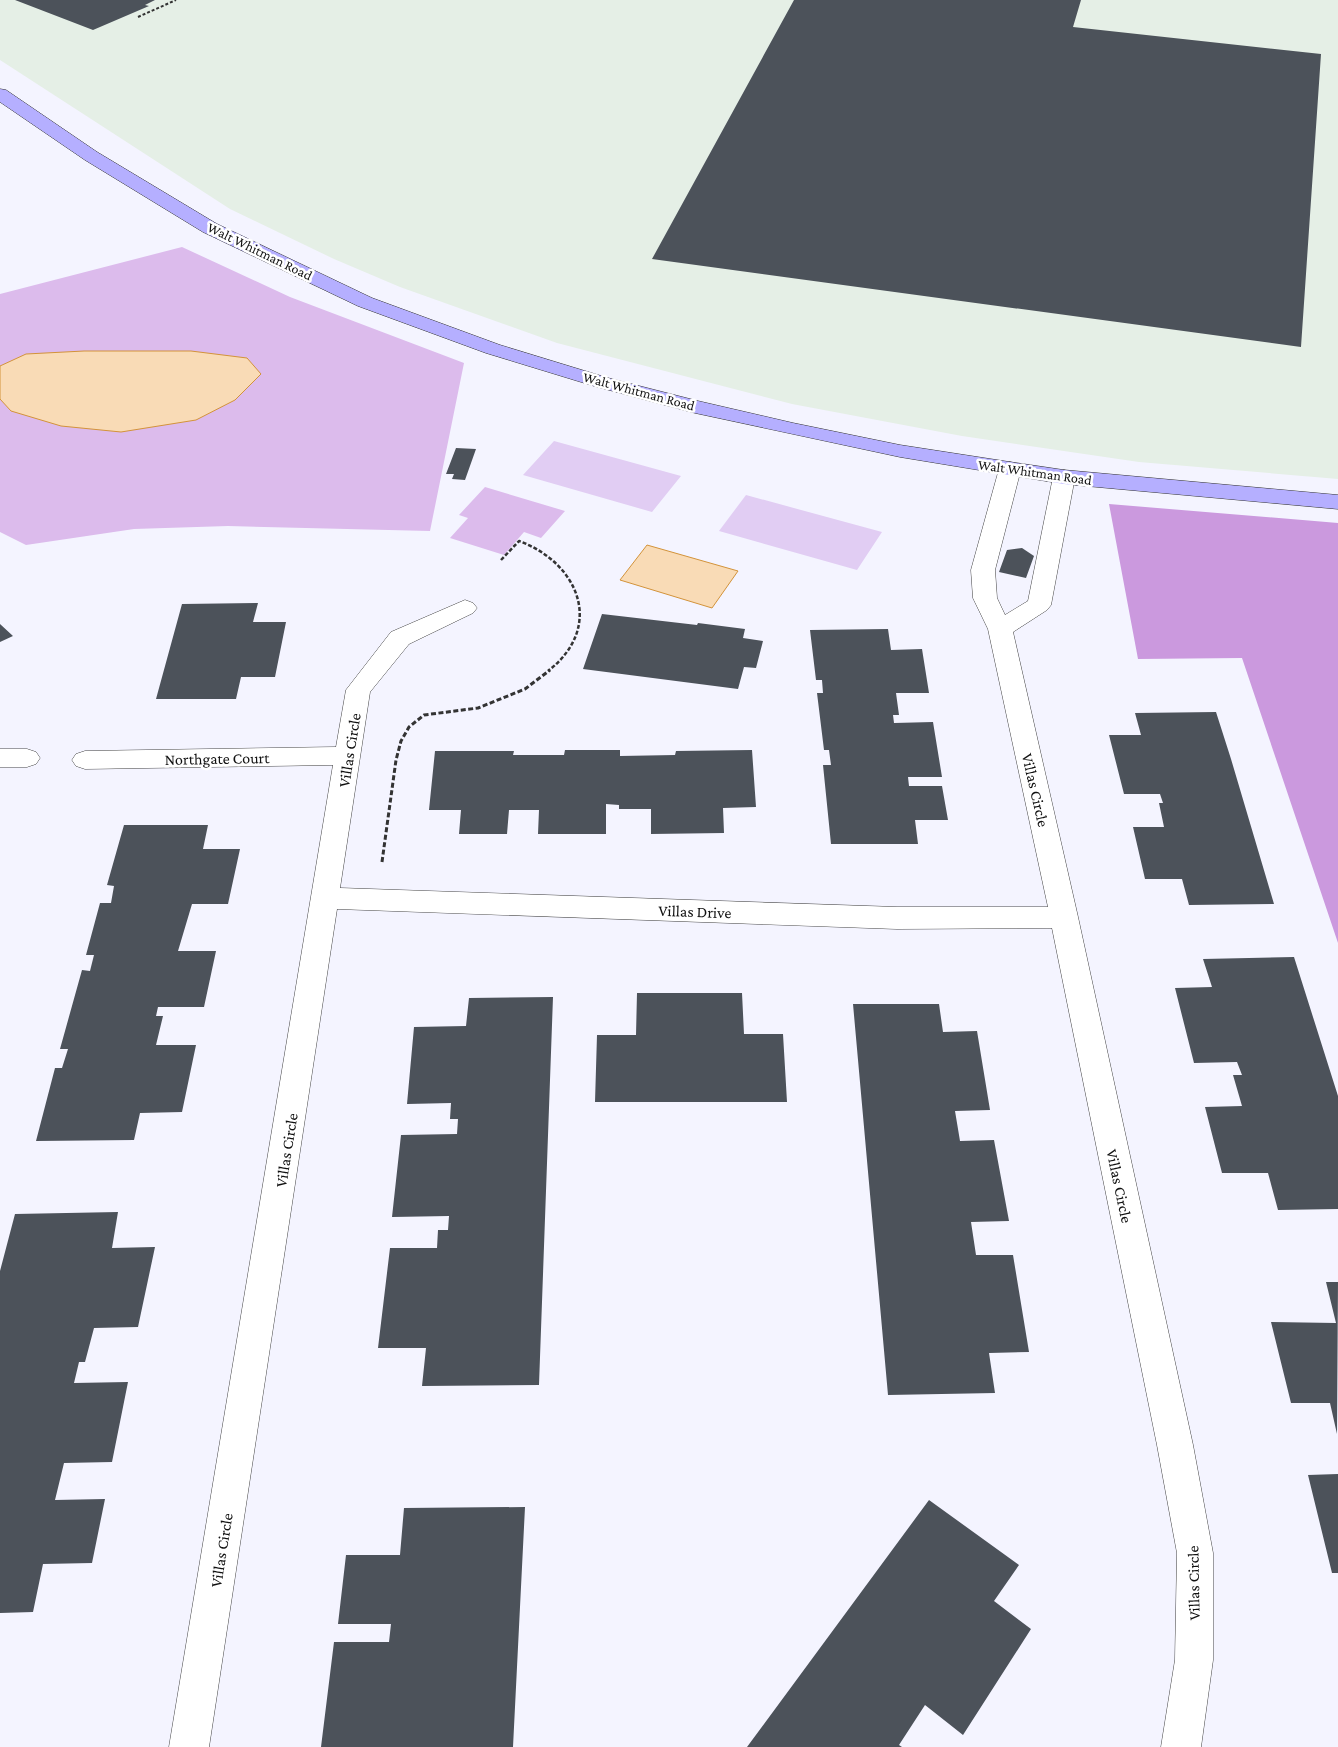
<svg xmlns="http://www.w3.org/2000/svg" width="1338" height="1747" font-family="'Crimson Pro',serif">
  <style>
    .industrial { fill: #e5efe6 }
    .green { fill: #dcbbec }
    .forest { fill: #cb99de }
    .pitch { fill: #e1cdf3 }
    .water { fill: #f9dbb6; stroke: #d3933a }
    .building { fill: #4c525a }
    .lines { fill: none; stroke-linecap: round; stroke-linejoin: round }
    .minor-casing { stroke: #444; stroke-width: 1 }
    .secondary-casing { stroke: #333; stroke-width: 1 }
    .path-far2 { stroke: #333; stroke-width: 2; stroke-dasharray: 3 2; stroke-linecap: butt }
    .path-far1 { stroke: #333; stroke-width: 2.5; stroke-dasharray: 4 2; stroke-linecap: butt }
    .path { stroke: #333; stroke-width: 3; stroke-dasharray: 5 2.5; stroke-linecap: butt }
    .minor { fill: #fff; fill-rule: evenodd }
    .secondary { fill: #b5afff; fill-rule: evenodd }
    .labels { text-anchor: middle; stroke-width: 5; stroke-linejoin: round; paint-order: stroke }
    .far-street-label { font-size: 14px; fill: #111; stroke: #fff }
    .street-label { font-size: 16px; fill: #111; stroke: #fff }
  </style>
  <rect width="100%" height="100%" fill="#f4f4ff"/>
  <path class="industrial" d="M0,0H1338V479L1139,462L962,436L792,404L557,343L400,287L334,259L230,209L0,60Z"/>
  <path class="green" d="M182,247L290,297L464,363L430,531L228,526L134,529L26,545L0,532V294Z
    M485,487L565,511L541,538L524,532L504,555L450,538L468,518L459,515Z"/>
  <path class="forest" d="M1109,504L1338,523V943L1242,658L1138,659Z"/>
  <path class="pitch" d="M554,441L681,476L652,512L523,475Z
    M746,495L882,532L857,570L719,531Z"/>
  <path class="water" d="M84,351H191L247,358L261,374L235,400L196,420L121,432L61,426L11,411L0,399V366L26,354Z
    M647,545L738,571L712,608L620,580Z"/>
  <path class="building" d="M15,0H155L145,5L149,6L93,30Z
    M794,0H1081L1073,27L1321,54L1301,347L652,259Z
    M456,448L476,449L465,480L452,479L454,474H446Z
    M1022,548L1034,556L1026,578L999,572L1007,550Z
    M258,603L253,622H286L275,677H241L236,699H156L182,604Z
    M602,614L697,625L698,623L745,629L743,638L763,641L756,668L744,667L738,689L583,669Z
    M0,624L13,636L0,642Z
    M888,629L891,650L922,649L929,693H896L899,715H893L894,723L933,722L942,777H908L909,786H942L948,820H915L918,844H831L823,765H831L829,750H824L817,693H823L822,680H816L810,630Z
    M1216,712L1231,759L1274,904L1189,905L1182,879H1145L1133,827H1164L1159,803H1163L1160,794H1124L1109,735H1141L1135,713Z
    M565,750H620V756L675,755L676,751L752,750L756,807L723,808L724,833L651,834V809H619V805L606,804V834H538L539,810H509L507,834H459L461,810H429L435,751H514L513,755H564Z
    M124,825H208L203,849H240L228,904H192L178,951H216L204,1007H158L156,1016H163L156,1045H196L182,1112L140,1113L134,1140L36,1141L55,1068H62L68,1049H60L82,970L90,971L94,955H86L100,903H111L114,886L107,885Z
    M1294,957L1338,1096V1209L1278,1210L1268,1173H1222L1205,1107L1242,1106L1233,1075H1242L1237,1062L1194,1063L1175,988L1212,987L1203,959Z
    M637,993H742L744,1034H783L787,1102H595L597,1035H636Z
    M553,997L539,1385L422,1386L426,1348H378L390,1248H437L438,1230H448L449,1216L392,1217L401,1135L457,1134L458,1119H450L451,1103L407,1104L414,1027L466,1026L469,998Z
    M853,1004H939L943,1032L977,1031L990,1110L955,1111L960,1141L994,1140L1009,1221L971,1222L976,1255H1013L1029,1352L989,1353L995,1393L888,1395Z
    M118,1212L112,1248L155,1247L138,1327L94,1328L85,1362H79L74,1383L128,1382L112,1462L64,1463L55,1500L105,1499L92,1563L43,1564L33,1612L0,1613V1271L15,1214Z
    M1326,1282H1338L1337,1434L1330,1403H1291L1271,1322L1336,1323Z
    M1338,1474V1573H1332L1308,1475Z
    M929,1500L1019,1565L994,1601L1031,1629L963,1735L925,1705L899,1745L902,1747H747Z
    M525,1507L513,1747H321L334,1642H389L391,1624H338L346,1555H400L404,1508Z"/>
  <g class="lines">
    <g class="minor-casing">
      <path id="minor" d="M1010,462L1018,464L1021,469L995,570L997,598L1005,615L1028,601L1053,477L1056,472L1064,470L1072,472L1075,477L1051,605L1047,610L1013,632L1078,917L1193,1445L1213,1553V1660L1201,1747H1161L1175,1660L1177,1553L1157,1445L1052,928L897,929L337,909L209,1747H169L333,765L85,769L76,766L72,760L76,754L85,751L336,747L346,690L391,632L465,600L473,603L477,608L473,613L409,644L370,692L340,888L897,907H1048L988,629L973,598L971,570L999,469L1002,464Z
        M0,749H27L36,752L40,758L36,764L27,767H0Z"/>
    </g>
    <g class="secondary-casing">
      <path id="secondary" d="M0,89L6,90L97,152L217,224L372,298L500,345L608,378L698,401L793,423L900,445L1010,462L1064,470L1338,495V509L1064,484L900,457L695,413L594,386L486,353L358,306L203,232L85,160L0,102Z"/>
    </g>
    <path class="path-far2" d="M138,17L176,0"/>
    <path class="path-far1" d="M501,560L519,541C579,563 605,627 548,671"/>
    <path class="path" d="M382,862L396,760L401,741L409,727L424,715L478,708L525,689L550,670"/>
    <use href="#minor" class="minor"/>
    <use href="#secondary" class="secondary"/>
  </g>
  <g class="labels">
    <g class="far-street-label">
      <text transform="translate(260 251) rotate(26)" y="5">Walt Whitman Road</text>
      <text transform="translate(639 391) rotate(15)" y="5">Walt Whitman Road</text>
      <text transform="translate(1035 472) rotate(8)" y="5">Walt Whitman Road</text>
    </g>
    <g class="street-label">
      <text transform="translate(349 750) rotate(-81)" y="6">Villas Circle</text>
      <text transform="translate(217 758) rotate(-1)" y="6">Northgate Court</text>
      <text transform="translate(1036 790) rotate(77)" y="6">Villas Circle</text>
      <text transform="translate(695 911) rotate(2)" y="6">Villas Drive</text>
      <text transform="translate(286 1150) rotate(-81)" y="6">Villas Circle</text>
      <text transform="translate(1120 1186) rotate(78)" y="6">Villas Circle</text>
      <text transform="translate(221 1550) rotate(-81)" y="6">Villas Circle</text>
      <text transform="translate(1193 1583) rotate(-91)" y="6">Villas Circle</text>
    </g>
  </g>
</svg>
